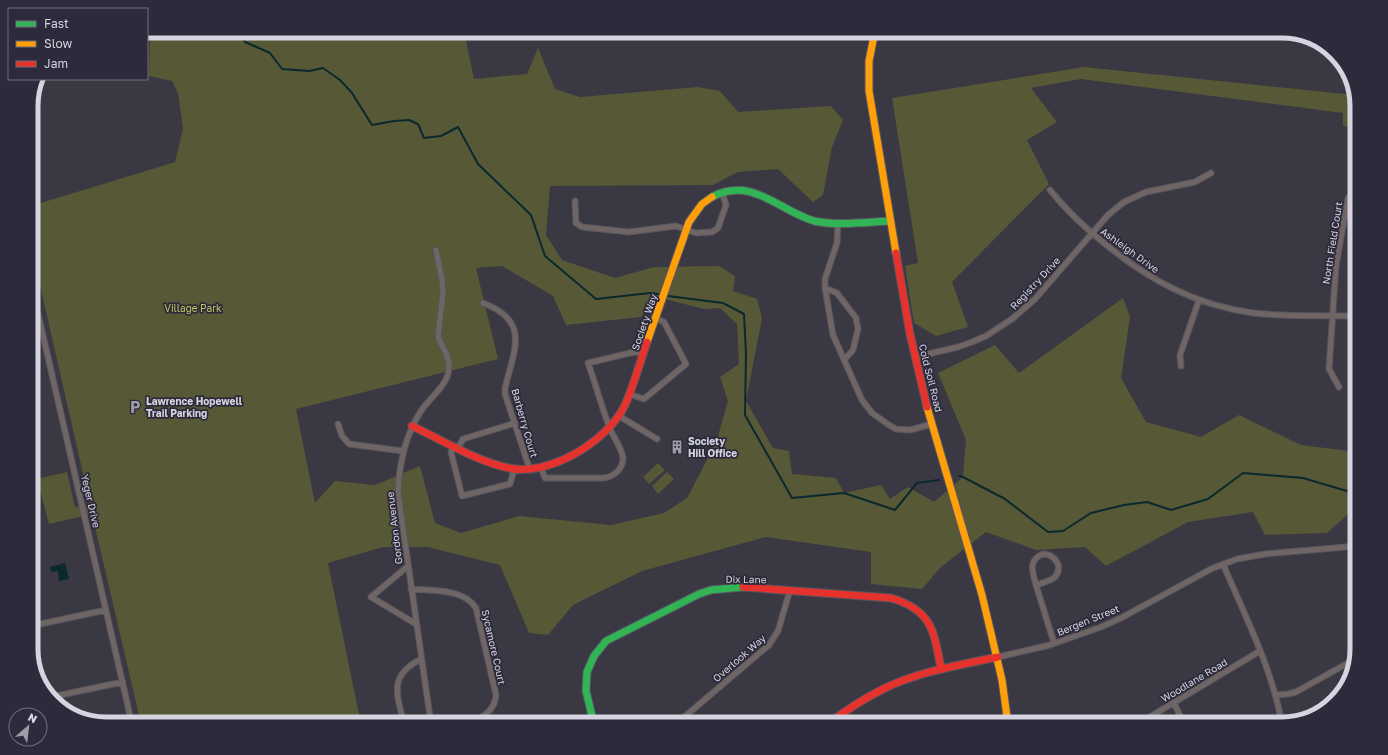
<svg xmlns="http://www.w3.org/2000/svg" width="1388" height="755" font-family="'Golos Text',sans-serif">
  <style>
    .green { fill: #575836; fill-rule: evenodd }
    .water { fill: #0a292e }
    .lines { fill: none; stroke-linecap: round; stroke-linejoin: round }
    .stream { stroke: #0a292e; stroke-width: 2 }
    .street-casing { stroke: #57555e; stroke-width: 7 }
    .fast-casing { stroke: #57555e; stroke-width: 9 }
    .slow-casing { stroke: #57555e; stroke-width: 9 }
    .jam-casing { stroke: #57555e; stroke-width: 9 }
    .street { stroke: #706565; stroke-width: 5 }
    .fast { stroke: #30b455; stroke-width: 7 }
    .slow { stroke: #ff9f0a; stroke-width: 7 }
    .jam { stroke: #e5322d; stroke-width: 7 }
    .labels { text-anchor: middle; stroke-width: 3.5; stroke-linejoin: round; paint-order: stroke }
    .street-label { font-size: 10px; fill: #d5d4e0; stroke: #2c2a3b }
    .park-label { font-size: 10px; fill: #c1c65e; stroke: #2c2a3b }
    .poi-label { font-size: 10px; font-weight: bold; fill: #d5d4e0; stroke: #2c2a3b; text-anchor: start }
    .rim { fill: none; stroke: #d5d4e0; stroke-width: 5 }
  </style>
  <rect width="100%" height="100%" fill="#3a3842"/>
  <path class="green" d="M150,31H464L474,79L527,74L538,48L555,89L580,97L698,87L720,91L738,112L831,106L843,120L832,147L823,195L813,202L778,169L738,172L713,185L550,186L546,235L562,260L615,278L654,267L719,266L735,276L733,291L757,299L762,318L746,401L773,448L789,451L792,474L836,478L844,493L881,485L890,499L908,487L934,502L963,477L966,440L938,373L995,345L1019,373L1123,298L1130,317L1121,378L1146,422L1201,437L1239,415L1301,445L1357,452V520L1348,514L1327,533L1265,535L1253,512L1188,522L1106,566L1085,547L1036,550L986,532L941,567L922,589L871,584V552L766,537L642,571L573,605L548,635L529,633L500,565L427,547H383L328,563L361,724H141L92,514L49,524L37,479L67,472L75,507L90,504L31,246V206L175,162L183,129L178,93L172,81L149,76ZM502,266L553,296L566,325L641,317L657,297L704,309L720,308L737,324L739,364L720,377L728,401L716,443L687,498L664,513L611,525L519,516L461,533L435,523L420,466L375,485L335,481L315,503L296,409L498,359L476,268Z
    M1084,67L1355,95L1357,101V128L1343,126V113L1081,79L1031,88L1057,122L1027,140L1049,184L952,282L968,327L936,336L914,323L905,266L918,263L892,98Z
    M658,463L665,470L649,484L643,477Z
    M667,472L674,479L658,494L652,486Z"/>
  <path class="water" d="M695,439L700,442L695,458L688,455L692,440Z
    M65,563L69,579L59,581L58,571L51,572L50,567Z"/>
  <g class="lines">
    <path class="stream" d="M237,31L245,42L270,53L282,69L309,71L323,68L340,80L352,93L372,125L394,121L409,120L418,124L424,138L441,136L458,127L478,164L531,215L545,256L596,299L650,293L658,294
      M668,296L723,303L744,314L746,354L745,415L792,498L844,493L895,510L917,483L939,480
      M959,476L963,477L1005,499L1048,532L1063,531L1091,513L1124,505L1147,502L1171,510L1208,499L1243,473L1303,478L1357,494"/>
    <g class="street-casing">
      <path id="street" d="M1050,190C1066,210 1084,227 1104,243C1149,280 1195,305 1253,313C1287,317 1323,315 1357,316
        M575,201L576,223L582,227L629,232L676,226L696,233L712,232L718,228L726,205L722,192
        M838,223L837,243L825,279V288L833,335L862,400L872,413L889,425L896,429L910,430L932,424
        M31,283L132,724
        M825,288L837,293L856,318L858,329L853,350L844,360
        M483,303C531,321 514,350 505,388V394L530,470
        M915,357L958,347L972,342L986,336L1012,319L1035,299L1108,215L1124,202L1146,192L1195,182L1211,173
        M1181,366L1180,355L1199,300
        M1339,387L1329,369L1336,266L1348,198
        M629,394L644,399L686,364L664,322L655,318
        M619,416L657,439
        M338,424L342,436L349,444L403,451
        M454,446L451,452L462,496L510,484L514,470
        M458,448L463,439L515,423
        M541,468L545,478H603C614,477 623,469 623,458C622,448 614,438 610,429C602,408 596,385 588,363L634,352L643,353
        M1043,554C1054,554 1064,566 1055,577C1051,581 1042,583 1036,585C1033,573 1027,560 1043,554Z
        M1223,564C1245,616 1272,668 1282,724
        M408,566L371,597L416,624
        M1036,585L1054,643
        M411,589C432,591 463,588 476,608L496,695C495,711 483,716 471,724
        M31,626L106,610
        M998,657L1050,645L1101,627L1121,618L1211,569L1237,559L1265,554L1357,546
        M1276,695L1288,694L1296,692L1355,659
        M51,697L123,682
        M1174,703L1184,724
        M404,724C397,694 388,676 421,659
        M431,724L398,493C399,463 405,436 421,411C430,397 449,385 449,367C450,355 441,347 438,336L443,293L442,280L436,250
        M676,724L769,645L778,631L790,590
        M937,724L953,720
        M1138,724L1260,651"/>
    </g>
    <g class="fast-casing">
      <path id="fast" d="M712,197C752,176 778,210 814,221C835,226 868,222 890,221
        M594,724L586,691L587,672L594,656L606,641L699,594L711,590L743,587"/>
    </g>
    <g class="slow-casing">
      <path id="slow" d="M875,31L869,61V91L896,253
        M647,342L689,222L702,204L712,197
        M927,407L982,595L1002,680L1008,724"/>
    </g>
    <g class="jam-casing">
      <path id="jam" d="M896,253L910,334L927,407
        M412,426C442,440 478,462 509,468C549,477 608,441 625,405C634,385 640,362 647,342
        M743,587L891,598C932,610 934,631 941,669
        M828,724C846,710 865,698 885,688C921,671 960,665 998,657"/>
    </g>
    <use href="#street" class="street"/>
    <use href="#fast" class="fast"/>
    <use href="#slow" class="slow"/>
    <use href="#jam" class="jam"/>
  </g>
  <defs>
    <g id="parking-bare" transform="scale(1.08)"><path d="M-3.5-5.5H1a3.5 3.5 0 0 1 0 7H-1V5.5H-3.5ZM-1-3.4V-.6H.8a1.4 1.4 0 0 0 0-2.8Z" fill="#9f9da9" stroke="#2c2a3b" stroke-width="2.5" paint-order="stroke"/></g>
    <g id="building-bare" transform="scale(1.08)"><path d="M-4-6H4V6H1V3H-1V6H-4ZM-2.5-4.3h1.7v1.8h-1.7ZM.8-4.3h1.7v1.8H.8ZM-2.5-1h1.7V.8h-1.7ZM.8-1h1.7V.8H.8Z" fill="#9f9da9" stroke="#2c2a3b" stroke-width="2.5" paint-order="stroke"/></g>
  </defs>
  <g fill-rule="evenodd">
    <use href="#parking-bare" x="135" y="407"/>
    <use href="#building-bare" x="677" y="447"/>
  </g>
  <g class="labels">
    <g class="street-label">
      <text transform="translate(1332 243) rotate(-81)" y="4">North Field Court</text>
      <text transform="translate(1130 250) rotate(36)" y="4">Ashleigh Drive</text>
      <text transform="translate(1035 283) rotate(-47)" y="4">Registry Drive</text>
      <text transform="translate(644 322) rotate(-71)" y="4">Society Way</text>
      <text transform="translate(931 378) rotate(76)" y="4">Cold Soil Road</text>
      <text transform="translate(525 423) rotate(74)" y="4">Barberry Court</text>
      <text transform="translate(91 501) rotate(77)" y="4">Yeger Drive</text>
      <text transform="translate(394 528) rotate(-97)" y="4">Gordon Avenue</text>
      <text transform="translate(746 579) rotate(1)" y="4">Dix Lane</text>
      <text transform="translate(1088 620) rotate(-22)" y="4">Bergen Street</text>
      <text transform="translate(494 647) rotate(77)" y="4">Sycamore Court</text>
      <text transform="translate(739 658) rotate(-41)" y="4">Overlook Way</text>
      <text transform="translate(1194 680) rotate(-31)" y="4">Woodlane Road</text>
    </g>
    <g class="park-label">
      <text x="193" y="312">Village Park</text>
    </g>
    <g class="poi-label">
      <text x="146" y="405">Lawrence Hopewell<tspan x="146" dy="12">Trail Parking</tspan></text>
      <text x="688" y="445">Society<tspan x="688" dy="12">Hill Office</tspan></text>
    </g>
  </g>
  <path d="M0 0H1388V755H0ZM106 38H1282A68 68 0 0 1 1350 106V649A68 68 0 0 1 1282 717H106A68 68 0 0 1 38 649V106A68 68 0 0 1 106 38Z" fill="#2c2a3b" fill-rule="evenodd"/>
  <path class="rim" d="M106 38H1282A68 68 0 0 1 1350 106V649A68 68 0 0 1 1282 717H106A68 68 0 0 1 38 649V106A68 68 0 0 1 106 38Z"/>
  <rect x="8" y="8" width="140" height="72" fill="#2c2a3b" stroke="#706e7d"/>
  <rect x="16" y="21" width="20" height="6" fill="#30b455" stroke="#706e7d"/>
  <text x="44" y="28" font-size="12" fill="#d5d4e0">Fast</text>
  <rect x="16" y="41" width="20" height="6" fill="#ff9f0a" stroke="#706e7d"/>
  <text x="44" y="48" font-size="12" fill="#d5d4e0">Slow</text>
  <rect x="16" y="61" width="20" height="6" fill="#e5322d" stroke="#706e7d"/>
  <text x="44" y="68" font-size="12" fill="#d5d4e0">Jam</text>
  <g transform="translate(28 727) rotate(28)"><circle r="19" fill="#2c2a3b" stroke="#706e7d"/>
  <path d="M0-3L7 15L0 10L-7 15Z" fill="#9f9da9"/>
  <text y="-6" font-size="11" font-weight="bold" text-anchor="middle" fill="#d5d4e0">N</text>
  </g>
</svg>
